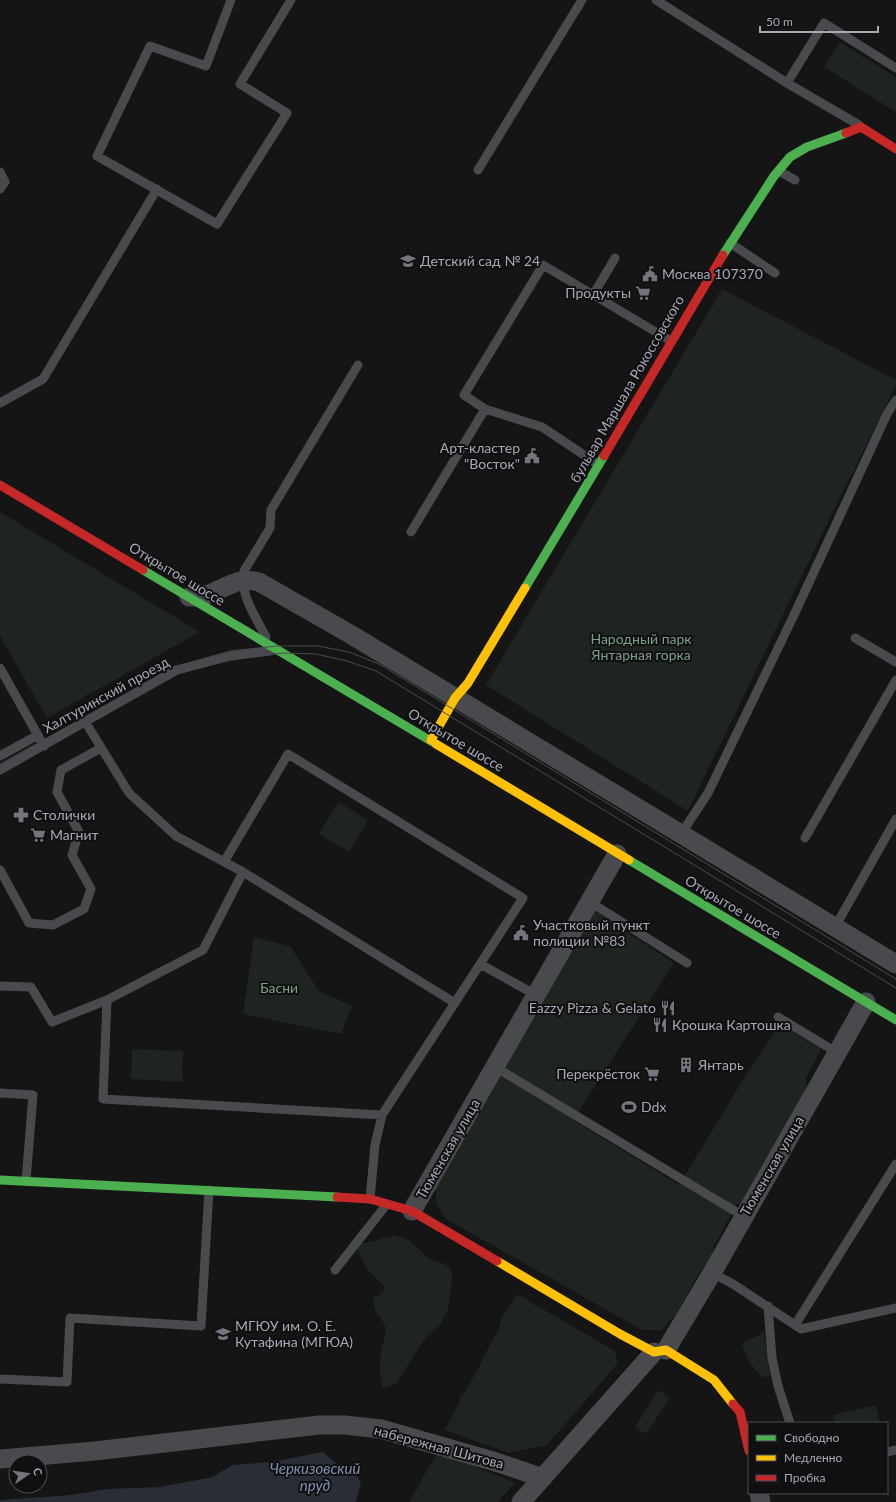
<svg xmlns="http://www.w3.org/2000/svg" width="896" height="1502" font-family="Lato,sans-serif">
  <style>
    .green { fill: #1e241f }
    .water { fill: #292e36 }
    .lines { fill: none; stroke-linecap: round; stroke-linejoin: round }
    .lane { stroke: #494a4e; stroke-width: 9 }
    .street { stroke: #494a4e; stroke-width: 19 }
    .fast { stroke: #4caf50; stroke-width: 9 }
    .slow { stroke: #ffc107; stroke-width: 9 }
    .jam { stroke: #c62828; stroke-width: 9 }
    .tram { stroke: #4a4b4d; stroke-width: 1 }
    .labels { text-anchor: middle; stroke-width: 4; stroke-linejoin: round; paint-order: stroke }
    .poi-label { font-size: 14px; fill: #a7a9b6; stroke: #100f11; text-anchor: start }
    .street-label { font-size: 14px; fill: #a7a9b6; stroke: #100f11 }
    .park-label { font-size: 14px; fill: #7ea084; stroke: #100f11 }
    .water-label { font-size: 15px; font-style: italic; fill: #7f93b0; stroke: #100f11 }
  </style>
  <rect width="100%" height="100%" fill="#151515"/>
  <path class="green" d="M840,42L896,77V112L824,67Z
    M722,289L896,380V385L827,524L688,811L486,685Z
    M0,512L200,632L47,718L0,636Z
    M338,802L368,820L349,852L319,834Z
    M595,911L674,963L573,1120L679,1185L743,1080L780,1024L821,1049L806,1078V1095L744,1202L736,1205L714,1246L712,1256L696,1278L677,1313L661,1330H642L446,1219L436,1204V1184Z
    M254,937L290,946L319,991L352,1006L341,1034L243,1014Z
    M132,1049L183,1051L182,1082L131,1079Z
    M393,1236L402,1237L410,1241L429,1259L444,1264L451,1270L452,1278L448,1311L439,1326L425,1338L397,1383L383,1389C379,1377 380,1363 381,1351C382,1343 388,1334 385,1326C380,1313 372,1314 374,1297L382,1294L385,1287L368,1271L357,1249L362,1243C373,1243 382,1237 393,1236Z
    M517,1294L615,1351L618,1363L547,1445L509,1453L445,1430L460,1401V1396L466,1391L499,1328L501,1319Z
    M764,1332L770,1376L761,1377L748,1360L742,1344Z
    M658,1390L670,1398L646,1434L635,1427Z
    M876,1405L880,1423H834L833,1415Z
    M438,1451L515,1483L498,1502H409Z"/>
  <path class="water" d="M323,1452L337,1464L353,1471L361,1482L356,1502H0V1500L71,1495L108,1489L160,1487L213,1477L232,1465L271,1462Z"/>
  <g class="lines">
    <path class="lane" d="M231,0L206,66L150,46L97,156L217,224L287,113L240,84L291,0
      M656,0L787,83L859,125
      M787,83L824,23L896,68
      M478,170L582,0
      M779,171L795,180
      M0,172L5,182L0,189
      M730,243L775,273
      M593,295L615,258
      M0,403L43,379L157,189
      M485,409L542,427L599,465
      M411,532L485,409L464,395L543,265L671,341
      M266,637C256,618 239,593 244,571L270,528L271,510L358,365
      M855,638L896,662
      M0,668L44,746
      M86,723L129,793L176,836L243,872L455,1003
      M0,756L38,735
      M0,770L176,670L231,656L270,651
      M681,834L708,793L794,615L887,414L896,400
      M805,838L896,680
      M224,862L288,754L523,898L382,1115L375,1145L370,1199
      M0,870L29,923L53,925L84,909L91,889L72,855L79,832L57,792L61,770L101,748
      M590,902L687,963
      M835,927L896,819
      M480,964L536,995
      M0,986L31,987L52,1022L107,1000L103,1099L382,1115
      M107,1000L203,950L243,872
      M778,1017L836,1052
      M495,1067L743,1216
      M0,1093L33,1095L26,1181
      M335,1270L387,1204
      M712,1273L733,1284L801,1329L896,1308
      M768,1306L772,1358L778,1386L790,1423
      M795,1325L896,1164
      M0,1379L67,1382L70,1318L201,1326L209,1190
      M887,1452L896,1450"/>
    <path class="street" d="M189,597C217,599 232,574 259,582L350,634L896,964
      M412,1211L617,854
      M666,1350L712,1273L866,1002
      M0,1459L95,1451L319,1425H345L381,1429L496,1462L543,1478
      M759,1493L761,1502
      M521,1502L654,1352"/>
    <path class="fast" d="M723,255L774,176L790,157L807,147L846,133
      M143,570L436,744
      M525,588L604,456
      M629,860L896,1020
      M0,1180L337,1197"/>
    <path class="slow" d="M431,740L455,698L468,683L525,588
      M436,744L629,860
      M497,1261L620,1334L654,1352L666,1350L714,1380L733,1404"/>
    <path class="jam" d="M846,133L861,127L896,149
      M604,456L723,255
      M0,485L143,570
      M337,1197L370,1199L412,1211L497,1261
      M733,1404L740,1412L749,1451"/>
    <path class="tram" d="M0,764L175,667L230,651L277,646H318L349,652L379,664L896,979
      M0,774L178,674L232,659L284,653L316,654L347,661L376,671L896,988"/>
  </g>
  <defs>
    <g id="school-bare" transform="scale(1.2)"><path d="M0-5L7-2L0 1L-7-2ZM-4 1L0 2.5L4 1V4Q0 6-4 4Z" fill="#74757e" stroke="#100f11" stroke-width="2.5" paint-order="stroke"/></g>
    <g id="civic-bare" transform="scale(1.2)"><path d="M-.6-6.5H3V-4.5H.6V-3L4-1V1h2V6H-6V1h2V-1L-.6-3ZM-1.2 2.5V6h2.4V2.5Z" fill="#74757e" stroke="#100f11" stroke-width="2.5" paint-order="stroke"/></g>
    <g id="supermarket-bare" transform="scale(1.2)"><path d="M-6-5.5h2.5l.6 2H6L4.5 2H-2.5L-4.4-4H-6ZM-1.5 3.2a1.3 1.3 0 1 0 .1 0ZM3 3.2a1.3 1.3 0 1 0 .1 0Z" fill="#74757e" stroke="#100f11" stroke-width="2.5" paint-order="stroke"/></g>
    <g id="pharmacy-bare" transform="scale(1.2)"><path d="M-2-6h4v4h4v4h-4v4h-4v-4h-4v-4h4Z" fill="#74757e" stroke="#100f11" stroke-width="2.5" paint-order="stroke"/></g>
    <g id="restaurant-bare" transform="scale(1.2)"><path d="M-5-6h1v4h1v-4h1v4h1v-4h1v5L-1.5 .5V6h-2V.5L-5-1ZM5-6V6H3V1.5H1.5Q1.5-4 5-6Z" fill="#74757e" stroke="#100f11" stroke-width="2.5" paint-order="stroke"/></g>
    <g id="building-bare" transform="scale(1.2)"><path d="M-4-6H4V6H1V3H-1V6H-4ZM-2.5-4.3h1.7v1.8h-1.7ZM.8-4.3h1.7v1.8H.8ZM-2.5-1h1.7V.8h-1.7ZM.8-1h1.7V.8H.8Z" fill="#74757e" stroke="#100f11" stroke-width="2.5" paint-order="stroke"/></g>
    <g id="stadium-bare" transform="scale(1.2)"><path d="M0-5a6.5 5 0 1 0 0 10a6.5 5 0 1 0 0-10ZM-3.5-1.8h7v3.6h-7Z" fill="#74757e" stroke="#100f11" stroke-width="2.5" paint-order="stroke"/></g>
    <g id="university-bare" transform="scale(1.2)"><path d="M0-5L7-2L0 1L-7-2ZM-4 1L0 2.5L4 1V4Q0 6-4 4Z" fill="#74757e" stroke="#100f11" stroke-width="2.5" paint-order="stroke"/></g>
  </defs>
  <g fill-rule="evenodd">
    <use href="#school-bare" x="408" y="261"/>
    <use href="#civic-bare" x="650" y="274"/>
    <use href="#supermarket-bare" x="643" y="293"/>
    <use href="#civic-bare" x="532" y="456"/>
    <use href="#pharmacy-bare" x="21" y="815"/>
    <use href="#supermarket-bare" x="38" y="835"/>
    <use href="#civic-bare" x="521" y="933"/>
    <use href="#restaurant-bare" x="668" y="1008"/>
    <use href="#restaurant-bare" x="660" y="1025"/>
    <use href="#building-bare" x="686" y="1065"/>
    <use href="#supermarket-bare" x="652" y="1074"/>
    <use href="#stadium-bare" x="629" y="1107"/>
    <use href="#university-bare" x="223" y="1334"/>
  </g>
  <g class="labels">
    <g class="poi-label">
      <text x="420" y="266">Детский сад № 24</text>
      <text x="662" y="279">Москва 107370</text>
      <text x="631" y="298" text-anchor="end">Продукты</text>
      <text x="520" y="453" text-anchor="end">Арт-кластер<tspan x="520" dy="16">"Восток"</tspan></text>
      <text x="33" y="820">Столички</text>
      <text x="50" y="840">Магнит</text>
      <text x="533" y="930">Участковый пункт<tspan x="533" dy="16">полиции №83</tspan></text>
      <text x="656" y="1013" text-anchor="end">Eazzy Pizza &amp; Gelato</text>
      <text x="672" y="1030">Крошка Картошка</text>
      <text x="698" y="1070">Янтарь</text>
      <text x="640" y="1079" text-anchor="end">Перекрёсток</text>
      <text x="641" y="1112">Ddx</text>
      <text x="235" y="1331">МГЮУ им. О. Е.<tspan x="235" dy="16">Кутафина (МГЮА)</tspan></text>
    </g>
    <g class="street-label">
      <text transform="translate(627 389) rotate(-60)" y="5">бульвар Маршала Рокоссовского</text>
      <text transform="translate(177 574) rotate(31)" y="5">Открытое шоссе</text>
      <text transform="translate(106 695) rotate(-29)" y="5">Халтуринский проезд</text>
      <text transform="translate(456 740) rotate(31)" y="5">Открытое шоссе</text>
      <text transform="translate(733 907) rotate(31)" y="5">Открытое шоссе</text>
      <text transform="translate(448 1149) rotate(-60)" y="5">Тюменская улица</text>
      <text transform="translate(772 1166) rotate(-60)" y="5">Тюменская улица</text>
      <text transform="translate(439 1447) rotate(15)" y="5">набережная Шитова</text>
    </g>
    <g class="park-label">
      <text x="641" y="644">Народный парк<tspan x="641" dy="16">Янтарная горка</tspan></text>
      <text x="279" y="993">Басни</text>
    </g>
    <g class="water-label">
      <text x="315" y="1474">Черкизовский<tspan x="315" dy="17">пруд</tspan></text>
    </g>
  </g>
  <rect x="748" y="1422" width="140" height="72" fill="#100f11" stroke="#4c4d53"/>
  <rect x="756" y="1435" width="20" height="6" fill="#4caf50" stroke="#4c4d53"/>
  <text x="784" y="1442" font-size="12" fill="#a7a9b6">Свободно</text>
  <rect x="756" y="1455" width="20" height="6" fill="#ffc107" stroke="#4c4d53"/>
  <text x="784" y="1462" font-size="12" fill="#a7a9b6">Медленно</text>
  <rect x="756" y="1475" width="20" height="6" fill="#c62828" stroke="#4c4d53"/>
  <text x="784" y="1482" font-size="12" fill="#a7a9b6">Пробка</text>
  <g transform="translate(28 1474) rotate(77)"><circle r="19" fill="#100f11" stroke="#4c4d53"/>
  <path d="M0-3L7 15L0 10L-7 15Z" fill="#74757e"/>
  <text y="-6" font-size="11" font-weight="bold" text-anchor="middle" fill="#a7a9b6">С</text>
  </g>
  <path d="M760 26v6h118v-6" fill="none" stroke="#a7a9b6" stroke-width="2"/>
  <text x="766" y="26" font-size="12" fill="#a7a9b6" stroke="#100f11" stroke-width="3" paint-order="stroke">50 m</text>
</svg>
